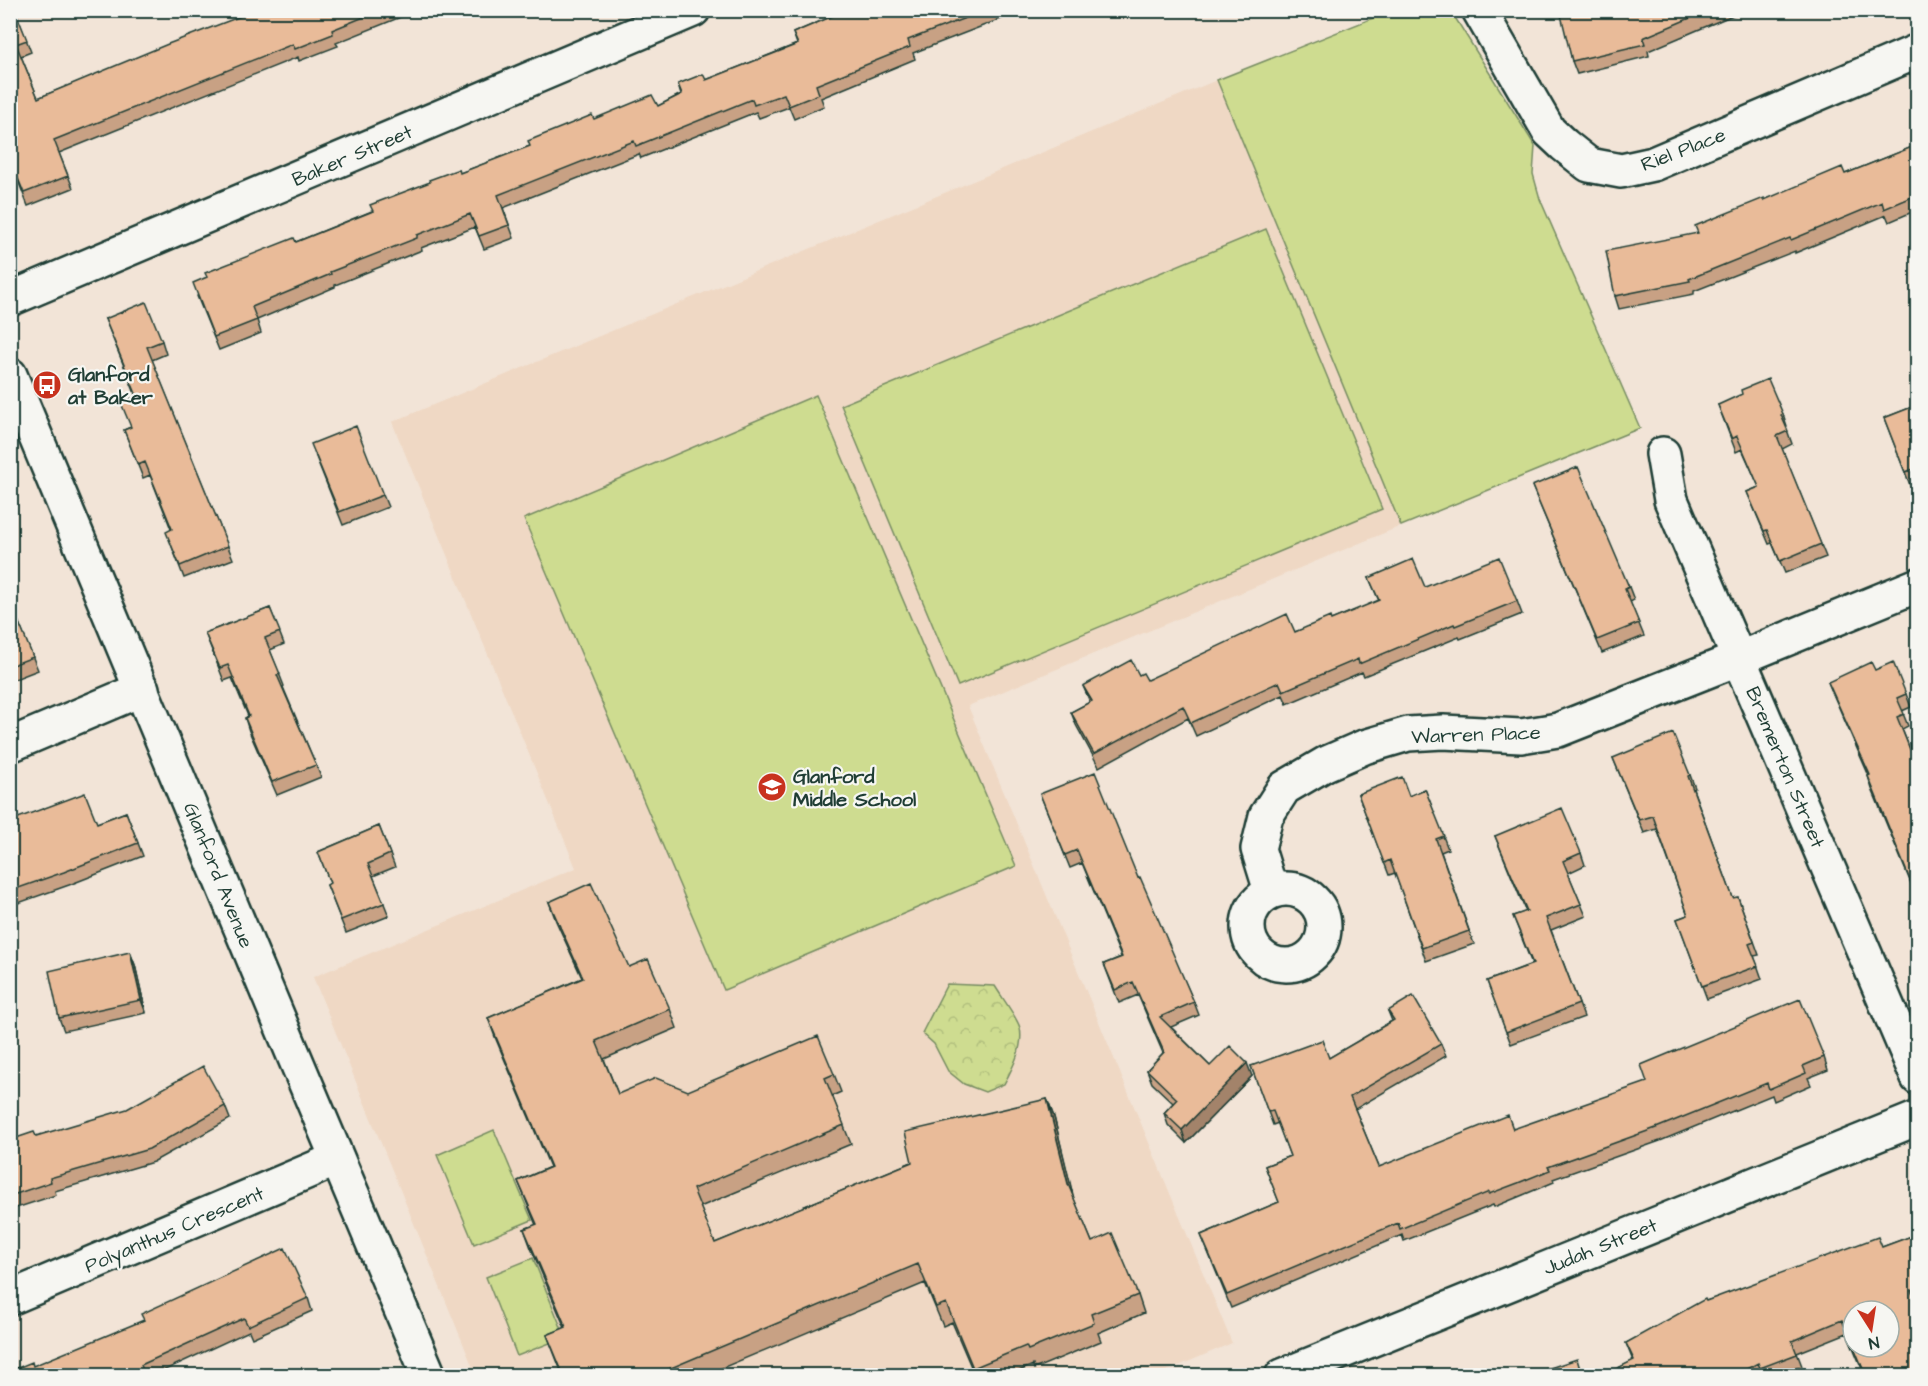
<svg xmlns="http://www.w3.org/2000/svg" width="1928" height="1386" font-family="'Architects Daughter',sans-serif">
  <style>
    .built { fill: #efd8c4 }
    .grass { fill: #cedc90; stroke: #768c62; stroke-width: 1.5 }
    .forest { fill: url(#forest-crowns); stroke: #768c62; stroke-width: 1.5 }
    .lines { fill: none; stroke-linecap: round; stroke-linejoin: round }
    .minor-casing { stroke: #1f3d34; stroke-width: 38 }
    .secondary-casing { stroke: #1f3d34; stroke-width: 38 }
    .minor { stroke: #f6f6f2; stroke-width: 33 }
    .secondary { stroke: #f6f6f2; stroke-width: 33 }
    .wall { fill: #c8a184; stroke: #1f3d34; stroke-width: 1.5; fill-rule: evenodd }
    .shaded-wall { fill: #a3836b; stroke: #1f3d34; stroke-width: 1.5 }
    .building { fill: #e9bb99; stroke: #1f3d34; stroke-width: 1.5 }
    .labels { text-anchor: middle; stroke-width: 4.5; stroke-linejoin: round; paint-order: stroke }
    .street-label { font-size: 20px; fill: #1f3d34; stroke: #f6f6f2 }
    .poi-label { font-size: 20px; font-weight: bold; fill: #1f3d34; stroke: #f6f6f2; text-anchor: start }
  </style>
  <defs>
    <pattern id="forest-crowns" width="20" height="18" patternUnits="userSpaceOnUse" patternTransform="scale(1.5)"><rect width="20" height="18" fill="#cedc90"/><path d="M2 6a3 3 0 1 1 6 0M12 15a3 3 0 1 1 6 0" fill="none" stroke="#b0be7d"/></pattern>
  </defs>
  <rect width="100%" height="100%" fill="#f2e4d7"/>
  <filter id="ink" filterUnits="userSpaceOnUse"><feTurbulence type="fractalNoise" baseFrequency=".0167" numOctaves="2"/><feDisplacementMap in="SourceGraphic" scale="12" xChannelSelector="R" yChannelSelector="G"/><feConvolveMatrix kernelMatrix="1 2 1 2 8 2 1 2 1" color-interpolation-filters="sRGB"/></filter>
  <g filter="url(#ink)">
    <path class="built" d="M1217,80L1401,526L968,706L1232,1343L1155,1376L476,1375L313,977L576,868L392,422Z"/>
    <path class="grass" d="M1393,10L1451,11L1535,146L1533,174L1540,199L1640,428L1401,526L1217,80Z
      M1266,229L1382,509L958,686L841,405Z
      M816,395L1016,866L724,990L524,519Z
      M494,1130L532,1220L474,1244L437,1155Z
      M533,1258L565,1337L517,1356L486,1277Z"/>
    <path class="forest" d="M947,984L995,986C1001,996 1018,1019 1020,1028C1024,1047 1012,1069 1004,1084L985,1092L964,1084L948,1071L934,1044L922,1033Z"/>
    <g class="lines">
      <g class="minor-casing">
        <path id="minor" d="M1479,10L1549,131L1564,145L1589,165L1621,171L1653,164L1918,51
          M10,299L693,10
          M1663,454L1671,500L1918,1078
          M10,745L142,689
          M1248 927a38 38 0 1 1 76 0a38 38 0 1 1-76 0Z
          M1271,891L1258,849L1266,816L1284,788L1325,764L1364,747L1408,734L1443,732L1521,736L1558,730L1740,658L1918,585
          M10,1298L337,1159
          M1282,1376L1918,1118"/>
      </g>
      <g class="secondary-casing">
        <path id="secondary" d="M10,375L292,1051L429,1376"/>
      </g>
      <use href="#minor" class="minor"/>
      <use href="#secondary" class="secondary"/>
    </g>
    <path class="wall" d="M15,10L31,52L21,56L38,98L257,10H418L336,43L338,46L299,61L298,57L59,153L73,188L28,206L10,160Z
      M847,10H1024L913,53L915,59L821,98L824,106L794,119L789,107L759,118L756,112L641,158L639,154L503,208L514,238L484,249L475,227L421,248L422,250L335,285V287L257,320L261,333L219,350L197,296L296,242L372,211L460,173L530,146L594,119L658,106L681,94L678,84L706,80L797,44L793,33Z
      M1563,10H1739L1740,12L1648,51L1649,56L1577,74L1572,61Z
      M1917,145V210L1889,222L1886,215L1795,253V251L1694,291V294L1619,309L1615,296L1698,233L1764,200L1845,174Z
      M105,319L162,341L166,354L152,360L233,559L184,578L171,544V529L150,475L143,478L124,430L131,427L136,396Z
      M1718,405L1783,414L1787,426L1786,427L1792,444L1782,449L1826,557L1785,573L1772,543L1769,544L1747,492L1759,487L1742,449L1736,452Z
      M1917,405V482L1910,485L1884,418Z
      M316,457L383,495L388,507L343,525Z
      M1532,486L1629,587L1634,600L1630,602L1644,636L1602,653Z
      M1369,578L1517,601L1522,614L1460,639L1459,637L1364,676L1362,672L1287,704L1283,695L1196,736L1188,718L1099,767L1076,725L1071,712L1090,702L1083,686L1139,675L1147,680L1331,620L1379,601Z
      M10,601L38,670L10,681Z
      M270,608L284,644L270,650L284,686L283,687L321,777L277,795L249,731L245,718L248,716L232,678L224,681L205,633Z
      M1828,682L1906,694L1911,707L1902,711L1908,726L1902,729L1917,767V898L1872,789L1868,776H1869L1833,694Z
      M1613,758L1690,775L1695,788L1693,789L1733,898L1738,897L1759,955L1754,956L1762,979L1707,999L1677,919L1688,915L1657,829L1644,833Z
      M1425,789L1448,849L1441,852L1474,944L1426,961L1395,873L1389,875L1358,794L1409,796Z
      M1040,794L1138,878L1194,1002L1199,1015L1171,1027L1210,1066L1252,1076L1186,1143L1168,1125L1164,1113L1173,1103L1152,1083L1147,1070L1163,1053L1138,995L1119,1003L1104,964L1121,957L1082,863L1070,868Z
      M126,812L143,856L69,885L10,906V821L97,823Z
      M379,826L395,867L373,876L389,916L346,933L327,885L330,883L318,852Z
      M1495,836L1581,853L1585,865L1568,873L1586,916L1551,930L1584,1017L1511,1044L1487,981L1532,964L1513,916L1526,912Z
      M549,902L629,967L670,1009L677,1028L604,1059L618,1094L688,1091L834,1074L841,1092L832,1096L851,1144L700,1207L715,1243L912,1162L1047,1099L1054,1117L1073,1197L1092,1242L1138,1295L1144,1313L1098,1333L1101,1341L1034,1369L1033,1365L1007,1376H975L952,1322L943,1326L925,1283L703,1376H563L547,1335L565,1328L531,1248L524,1229L536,1225L518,1181L550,1167L495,1037L488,1018L582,978L556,921Z
      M130,952L135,965L146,1013L64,1031L59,1018Z
      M1388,1011L1441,1044L1446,1056L1355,1109L1379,1167L1513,1129L1824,1057L1828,1070L1808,1078L1811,1085L1774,1101L1772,1095L1660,1141L1553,1179L1554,1182L1523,1195L1494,1207L1493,1205L1404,1241L1402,1235L1231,1308L1201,1235L1279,1202L1265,1166L1290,1156L1278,1123L1273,1125L1251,1066L1329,1058L1392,1021Z
      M225,1106L230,1119L153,1162L55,1191L56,1195L10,1210V1140Z
      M1917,1234V1376H1865L1847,1333L1797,1353L1802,1366L1779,1376H1602L1633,1361L1626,1343L1706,1301L1882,1247ZM1853,1311L1889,1347H1853Z
      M308,1298L312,1311L252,1338L249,1331L152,1376H10L33,1366Z"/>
    <path class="shaded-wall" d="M130,952L135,965L146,1013L141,1000Z
      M1247,1063L1252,1076L1186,1143L1182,1130Z
      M1047,1099L1054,1117L1075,1203L1068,1184Z"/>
    <path class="building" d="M10,10H15L27,40L16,44L38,98L168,44L257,10H381L332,30L333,34L295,49L293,44L54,140L68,176L24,193L10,159Z
      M847,10H986L908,40L910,47L816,85L819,94L789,106L784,94L754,105L752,99L636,146L634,141L498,195L509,225L479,236L470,214L417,235V238L330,272L331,274L252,307L257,320L214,337L193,283L207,277L205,273L294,238L296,242L373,211L370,205L430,182L429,180L459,169L460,173L530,146L528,141L592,115L594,119L652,95L658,106L682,94L678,84L703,74L706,80L798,44L793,33Z
      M1563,10H1709L1643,38L1645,44L1572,61L1561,15L1564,14Z
      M1917,145V195L1884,209L1882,202L1791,240L1790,238L1689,279L1690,281L1615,296L1606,251L1698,233L1695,226L1764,198V200L1842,167L1845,174Z
      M146,302L162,341L147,347L228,546L180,566L166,532L172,529L145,462L138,465L124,430L131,427L121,403L137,396L105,319Z
      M1768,379L1783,414L1781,415L1788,431L1777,436L1821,544L1780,561L1767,530L1764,531L1747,492L1759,487L1737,436L1732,439L1718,405L1742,394L1741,390Z
      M1917,383V397L1913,385Z
      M1917,405V468L1905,472L1884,418Z
      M356,426L383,495L339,512L311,444Z
      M1578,467L1629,587L1625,589L1639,623L1597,640L1532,486Z
      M1499,557L1517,601L1455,626L1454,624L1359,664L1358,659L1283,691L1279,682L1191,723L1183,706L1094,754L1071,712L1092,701L1083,686L1131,660L1139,675L1143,673L1147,680L1287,614L1295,632L1330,617L1331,620L1379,600L1369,578L1413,559L1425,587Z
      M10,601L33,657L10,666Z
      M270,608L280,632L265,638L280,674L277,675L316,765L272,782L245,718L249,716L228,665L220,668L205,633Z
      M1871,662L1875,670L1893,662L1906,694L1897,698L1904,714L1897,717L1917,767V897L1868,776L1870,775L1828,682Z
      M1673,733L1690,775L1688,776L1733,898L1738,897L1754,942L1749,944L1758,966L1702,986L1677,919L1688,915L1653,816L1639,820L1613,758Z
      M1095,772L1138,878L1140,877L1194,1002L1160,1017L1210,1066L1230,1046L1247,1063L1182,1130L1164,1113L1177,1099L1147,1070L1164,1052L1133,982L1115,990L1104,964L1122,957L1077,850L1065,855L1040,794Z
      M1402,777L1409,796L1425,789L1444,836L1436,839L1469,931L1422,948L1390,860L1384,863L1358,794Z
      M85,793L97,823L126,812L138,843L64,872L10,891V821Z
      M1562,808L1581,853L1563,861L1581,904L1546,918L1579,1004L1506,1032L1487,981L1533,964L1513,916L1527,911L1495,836Z
      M379,826L390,854L368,864L384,903L341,920L327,885L330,883L318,852Z
      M591,883L629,967L648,959L670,1009L596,1041L618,1094L656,1078L688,1091L818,1036L834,1074L825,1078L844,1125L693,1189L715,1243L912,1162L905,1132L1047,1099L1068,1184L1092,1242L1112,1233L1138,1295L1091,1314L1094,1323L1028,1350L1026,1346L973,1368L946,1303L936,1307L918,1264L652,1376H564L547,1335L566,1327L524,1229L537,1224L518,1181L551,1167L488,1018L583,978L549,902Z
      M130,952L141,1000L59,1018L49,971Z
      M1413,996L1441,1044L1350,1097L1379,1167L1508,1115L1513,1129L1647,1082L1641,1065L1800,999L1824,1057L1803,1066L1806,1073L1769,1089L1767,1083L1656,1128L1548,1167L1550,1170L1518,1183L1489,1194V1192L1400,1229L1398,1223L1227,1295L1201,1235L1279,1202L1265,1166L1290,1156L1273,1111L1268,1112L1251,1066L1322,1040L1329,1058L1394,1020L1388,1011Z
      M203,1066L225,1106L149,1149L50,1178L51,1182L10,1196V1140L34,1132L36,1136L127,1109Z
      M1917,1234V1288L1911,1290L1917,1305V1376H1866L1854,1347H1889V1311H1853V1345L1842,1320L1792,1341L1797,1354L1760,1368L1758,1363L1733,1376H1602L1634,1360L1626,1343L1705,1299L1706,1301L1878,1237L1882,1247Z
      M285,1248L308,1298L248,1326L244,1318L141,1365L145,1376H10V1371L32,1362L33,1366L144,1320L141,1314Z
      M1577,1359L1582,1376H1526Z"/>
  </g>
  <defs>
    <g id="bus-disc" transform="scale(1.5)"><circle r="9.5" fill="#c8321e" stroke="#f6f6f2"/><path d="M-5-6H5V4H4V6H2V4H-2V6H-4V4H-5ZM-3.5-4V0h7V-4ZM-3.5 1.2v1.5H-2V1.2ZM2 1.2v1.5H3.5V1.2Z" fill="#fff"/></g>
    <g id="school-disc" transform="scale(1.5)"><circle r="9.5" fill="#c8321e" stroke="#f6f6f2"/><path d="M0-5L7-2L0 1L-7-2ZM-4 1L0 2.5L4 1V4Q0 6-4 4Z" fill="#fff"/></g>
  </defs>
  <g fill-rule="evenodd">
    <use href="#bus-disc" x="47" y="385"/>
    <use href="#school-disc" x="772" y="787"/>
  </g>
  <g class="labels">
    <g class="street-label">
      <text transform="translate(1683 149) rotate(-21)" y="7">Riel Place</text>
      <text transform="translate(352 155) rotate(-23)" y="7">Baker Street</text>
      <text transform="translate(1476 734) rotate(-2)" y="7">Warren Place</text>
      <text transform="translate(1786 767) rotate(67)" y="7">Bremerton Street</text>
      <text transform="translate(219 875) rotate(68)" y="7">Glanford Avenue</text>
      <text transform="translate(174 1229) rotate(-23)" y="7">Polyanthus Crescent</text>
      <text transform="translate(1600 1246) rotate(-22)" y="7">Judah Street</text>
    </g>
    <g class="poi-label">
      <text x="68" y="381">Glanford<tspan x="68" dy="23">at Baker</tspan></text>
      <text x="793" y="783">Glanford<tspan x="793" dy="23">Middle School</tspan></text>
    </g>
  </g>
  <rect width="1928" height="1386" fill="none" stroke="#f6f6f2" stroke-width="36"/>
  <rect x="18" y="18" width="1892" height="1350" fill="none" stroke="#1f3d34" stroke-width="2" filter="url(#ink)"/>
  <g transform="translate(1871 1329) rotate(168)"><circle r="28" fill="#f6f6f2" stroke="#a0aca6" stroke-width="1.5"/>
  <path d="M0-4.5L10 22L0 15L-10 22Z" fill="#c8321e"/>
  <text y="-9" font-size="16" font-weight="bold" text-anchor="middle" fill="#1f3d34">N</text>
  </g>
</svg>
